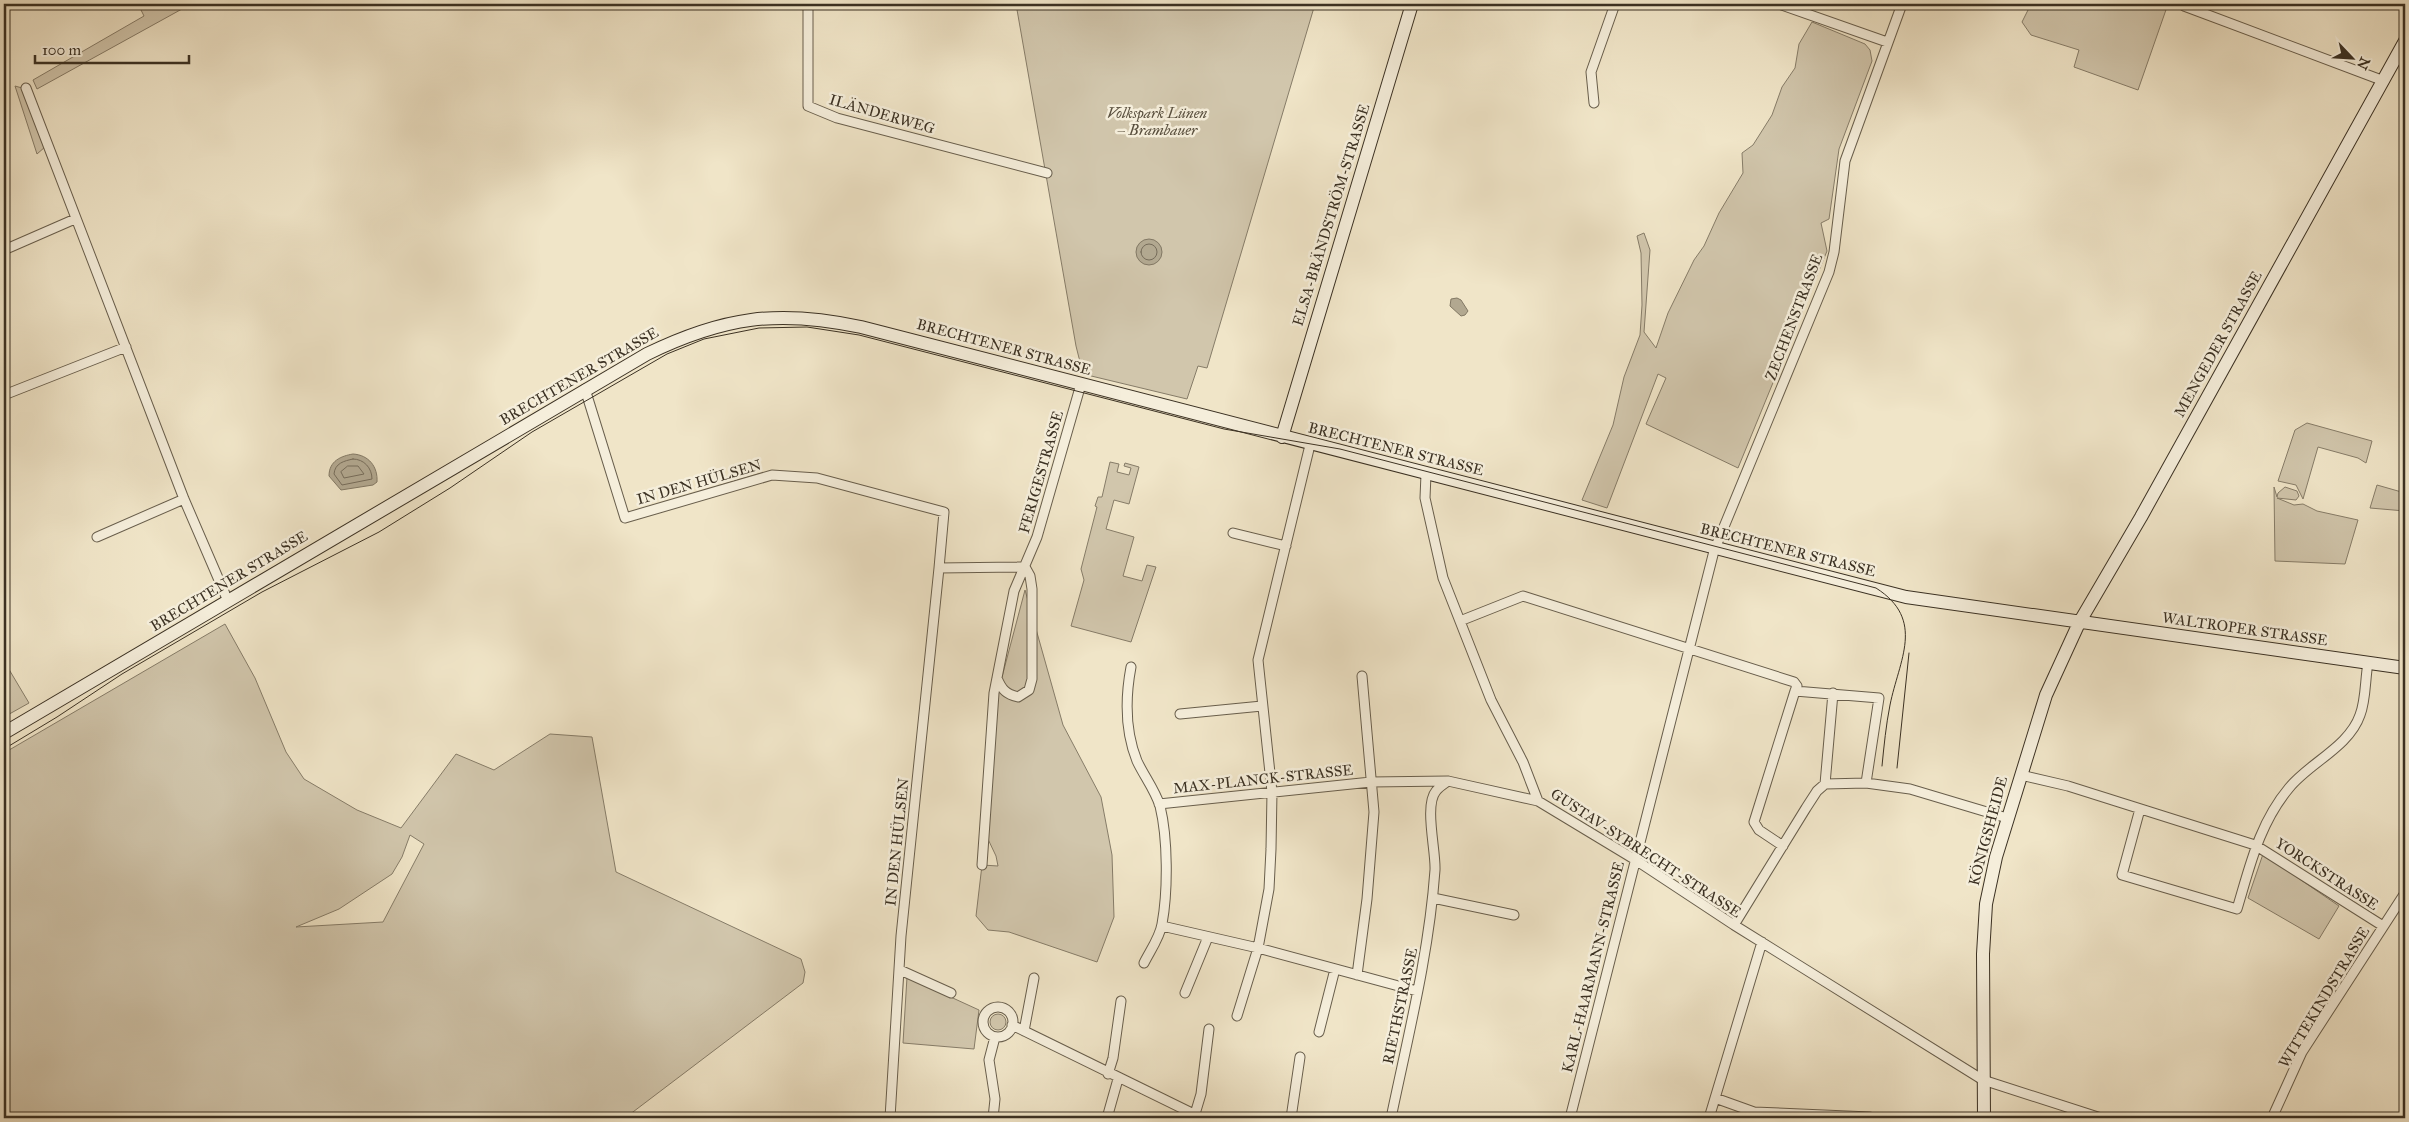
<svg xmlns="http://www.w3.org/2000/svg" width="2409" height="1122" font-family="'IM FELL Great Primer',serif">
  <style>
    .green { fill: #d1c6ac; stroke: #867c68; fill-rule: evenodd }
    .water { fill: #b2a890; stroke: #827864 }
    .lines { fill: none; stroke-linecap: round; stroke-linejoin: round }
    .shore { stroke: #766c5a; stroke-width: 1 }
    .street-casing { stroke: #685e4c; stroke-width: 11 }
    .secondary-casing { stroke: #3b3123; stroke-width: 14 }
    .street { stroke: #f5eedb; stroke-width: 9 }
    .secondary { stroke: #f5eedb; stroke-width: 12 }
    .tram { stroke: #3b3123; stroke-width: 1 }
    .labels { text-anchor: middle; stroke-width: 5; stroke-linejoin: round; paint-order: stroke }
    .park-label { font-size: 15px; font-style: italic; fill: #594f3e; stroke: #f5eedb }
    .street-label { font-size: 15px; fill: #3b3123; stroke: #f5eedb }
  </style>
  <rect width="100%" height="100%" fill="#f0e5c8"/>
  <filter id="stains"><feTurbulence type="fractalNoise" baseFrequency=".004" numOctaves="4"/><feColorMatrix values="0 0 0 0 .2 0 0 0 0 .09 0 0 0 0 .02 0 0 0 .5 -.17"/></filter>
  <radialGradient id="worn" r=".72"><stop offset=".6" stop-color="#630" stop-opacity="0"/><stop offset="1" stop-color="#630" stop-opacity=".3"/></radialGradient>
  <path class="green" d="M138,4H191L37,89L33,80L144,16Z
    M1016,4H1315L1207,368L1198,366L1187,399L1083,374L1076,346Z
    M2031,4H2168L2138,90L2074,67L2079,50L2031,35L2022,22Z
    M1812,22L1865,44L1870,50L1872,61L1839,149L1829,219L1821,223L1827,251L1738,468L1646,424L1666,378L1658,374L1607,508L1582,500L1613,425L1624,377L1640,335L1642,305L1641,253L1637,236L1644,233L1650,250L1644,332L1656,348L1668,313L1694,260L1704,246L1719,213L1743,173L1742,153L1753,145L1772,115L1782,87L1795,68L1799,44Z
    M15,86L22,88L45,147L37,154Z
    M2307,423L2372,441L2366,463L2358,458L2318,447L2303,499L2296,485L2278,481L2295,430Z
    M1313,426L1343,434L1342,438L1312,431Z
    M1110,462L1119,464L1117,472L1129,475L1131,468L1124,466L1125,463L1139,467L1129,504L1114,500L1106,529L1134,537L1123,576L1142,581L1147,565L1156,567L1131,642L1071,626L1084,580L1081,569L1097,507L1095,506L1098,497H1102Z
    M2377,485L2405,493V511L2370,508Z
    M2274,487L2277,497L2278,493L2285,487L2297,491L2299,496L2296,500L2277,498L2294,505L2303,504L2317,511L2358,520L2345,564L2275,561Z
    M1025,590L1063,725L1101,797L1112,855L1114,917L1097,962L1009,932L988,930L976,916L982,865L998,866L996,856L987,837L998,692Z
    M225,624L255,678L286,752L304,779L357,810L401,828L456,754L494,770L550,734L592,737L616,872L801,959L805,972L803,983L625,1118H4V753ZM410,835L424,844L383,922L296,927L339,909L392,874L402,857Z
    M4,661L29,703L4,717Z
    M2263,854L2339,906L2319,939L2248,898Z
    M907,977L979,1010L974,1049L903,1043Z
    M990 1022a8 8 0 1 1 16 0a8 8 0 1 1-16 0Z"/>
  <path class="water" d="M1136 252a13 13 0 1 1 26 0a13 13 0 1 1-26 0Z
    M1457,298L1461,300L1468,311L1465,315L1461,316L1450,306L1451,299Z
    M353,454C369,455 378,467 377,482L373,485L341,490L329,476C329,461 341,456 353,454Z"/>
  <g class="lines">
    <path class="shore" d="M1141 252a8 8 0 1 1 16 0a8 8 0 1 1-16 0Z
      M353,459C364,459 372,468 372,479L342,485L334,474C335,463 344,461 353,459Z
      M348,466H358L364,474L344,478L341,472Z"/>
    <g class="street-casing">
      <path id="street" d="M808,4V106L837,118L1047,173
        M1779,4L1887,42
        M2184,6L2384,81
        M26,88L184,499L228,601
        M1594,103L1591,72L1615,4
        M4,250L75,219
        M585,389L625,518L772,475L817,478L944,512L939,568
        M4,395L126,347
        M1426,474L1425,498L1443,578L1491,700L1523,762L1538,801L1634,859L1734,925L1983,1080L2101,1118
        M1233,533L1286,546
        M97,537L184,499
        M1460,621L1523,596L1794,682L1797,686L1795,691L1879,698L1866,783
        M1131,667C1125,699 1125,731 1137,761C1144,776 1155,790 1160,806C1168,839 1168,891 1162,924C1160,937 1150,951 1144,963
        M997,678C1002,690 1006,694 1018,697L1029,690L1032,679V589L1030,576L1025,567
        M1180,714L1262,706
        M2021,775L2068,786L2255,845L2383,926
        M1825,784L1833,693
        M1159,804L1371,782L1448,781L1538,801
        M2140,809L2122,875L2237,909C2250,866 2259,824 2289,788C2309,763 2349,747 2360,715C2366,700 2365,679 2368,663
        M1783,846L1759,830L1754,822L1795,691
        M982,865L994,693L1014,591L1037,537L1081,384
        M1433,898L1514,915
        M1734,925L1806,808L1817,791L1825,784L1866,783L1910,789L2007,818
        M1162,926L1258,948L1417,991
        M900,970L951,993
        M1357,975L1367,899L1374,812L1362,676
        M1185,993L1208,937
        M983 1022a15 15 0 1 1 30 0a15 15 0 1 1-30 0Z
        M1237,1016L1258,948L1269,889L1271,849L1272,792L1258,660L1310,445
        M1012,1025L1202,1118
        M1024,1031L1034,978
        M1319,1032L1335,969
        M1108,1074L1113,1058L1121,1001
        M1715,1098L1754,1112L1870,1117
        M1195,1114L1201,1094L1209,1029
        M890,1118L901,936L939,568L1025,567
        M993,1118L995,1099L989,1060L995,1037
        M1107,1118L1118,1079
        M1291,1118L1300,1057
        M1391,1118C1408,1036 1429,954 1435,870C1436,851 1424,805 1436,791C1439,787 1444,784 1448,781
        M1570,1118L1714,551L1829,272L1834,252L1845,161L1902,4
        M1709,1118L1762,942
        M2272,1118L2302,1052L2405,893"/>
    </g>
    <g class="secondary-casing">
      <path id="secondary" d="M1282,437L1412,4
        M4,733L647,354C723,317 778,309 861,327L1906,597L2405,668
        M1984,1118L1983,954L1986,904L1996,857L2046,695L2079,623L2141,517L2405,41"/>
    </g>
    <use href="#street" class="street"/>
    <use href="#secondary" class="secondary"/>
    <path class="tram" d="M4,749L57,717L122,674L262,592L379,532L450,488L532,432L667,354L704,339L759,328L807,327L859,335L1224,429L1340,449L1876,588C1926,620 1899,660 1890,705C1886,725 1884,746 1882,766
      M1897,768L1909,653"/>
  </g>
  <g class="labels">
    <g class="park-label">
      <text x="1157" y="118">Volkspark Lünen<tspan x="1157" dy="17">– Brambauer</tspan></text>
    </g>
    <g class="street-label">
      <text transform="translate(882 114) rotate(16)" y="5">ILÄNDERWEG</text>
      <text transform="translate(1331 215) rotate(-73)" y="5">ELSA-BRÄNDSTRÖM-STRASSE</text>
      <text transform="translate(1794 317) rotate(-69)" y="5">ZECHENSTRASSE</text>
      <text transform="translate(2218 344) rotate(-61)" y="5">MENGEDER STRASSE</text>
      <text transform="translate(1004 347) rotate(15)" y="5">BRECHTENER STRASSE</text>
      <text transform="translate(579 376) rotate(-30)" y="5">BRECHTENER STRASSE</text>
      <text transform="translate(1396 449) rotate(14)" y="5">BRECHTENER STRASSE</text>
      <text transform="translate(1041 472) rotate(-74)" y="5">FERIGESTRASSE</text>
      <text transform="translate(699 482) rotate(-16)" y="5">IN DEN HÜLSEN</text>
      <text transform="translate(1788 550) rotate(14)" y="5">BRECHTENER STRASSE</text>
      <text transform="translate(229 581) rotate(-31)" y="5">BRECHTENER STRASSE</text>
      <text transform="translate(2245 629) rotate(8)" y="5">WALTROPER STRASSE</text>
      <text transform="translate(1263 779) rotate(-6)" y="5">MAX-PLANCK-STRASSE</text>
      <text transform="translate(1988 831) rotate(-75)" y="5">KÖNIGSHEIDE</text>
      <text transform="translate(897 842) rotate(-84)" y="5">IN DEN HÜLSEN</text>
      <text transform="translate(1646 853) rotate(33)" y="5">GUSTAV-SYBRECHT-STRASSE</text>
      <text transform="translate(2327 874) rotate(33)" y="5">YORCKSTRASSE</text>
      <text transform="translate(1593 967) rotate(-76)" y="5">KARL-HAARMANN-STRASSE</text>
      <text transform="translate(2324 997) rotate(-59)" y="5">WITTEKINDSTRASSE</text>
      <text transform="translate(1400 1006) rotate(-78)" y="5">RIETHSTRASSE</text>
    </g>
  </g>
  <rect width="2409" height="1122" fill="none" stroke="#f0e5c8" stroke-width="20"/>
  <rect x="5" y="5" width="2399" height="1112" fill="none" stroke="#3b3123" stroke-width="2.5"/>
  <rect x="10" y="10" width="2389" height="1102" fill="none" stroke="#3b3123"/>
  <g transform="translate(2352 58) rotate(115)" stroke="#f5eedb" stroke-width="4" paint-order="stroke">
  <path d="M0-4L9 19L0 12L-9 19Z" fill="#3b3123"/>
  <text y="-8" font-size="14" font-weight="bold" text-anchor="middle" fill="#3b3123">N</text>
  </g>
  <path d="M35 55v8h154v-8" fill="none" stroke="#3b3123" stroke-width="2.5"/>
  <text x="42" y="55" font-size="15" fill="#3b3123" stroke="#f5eedb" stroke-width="4" paint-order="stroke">100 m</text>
  <rect width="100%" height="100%" filter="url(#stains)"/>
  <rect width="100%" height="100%" fill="url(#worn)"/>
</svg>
